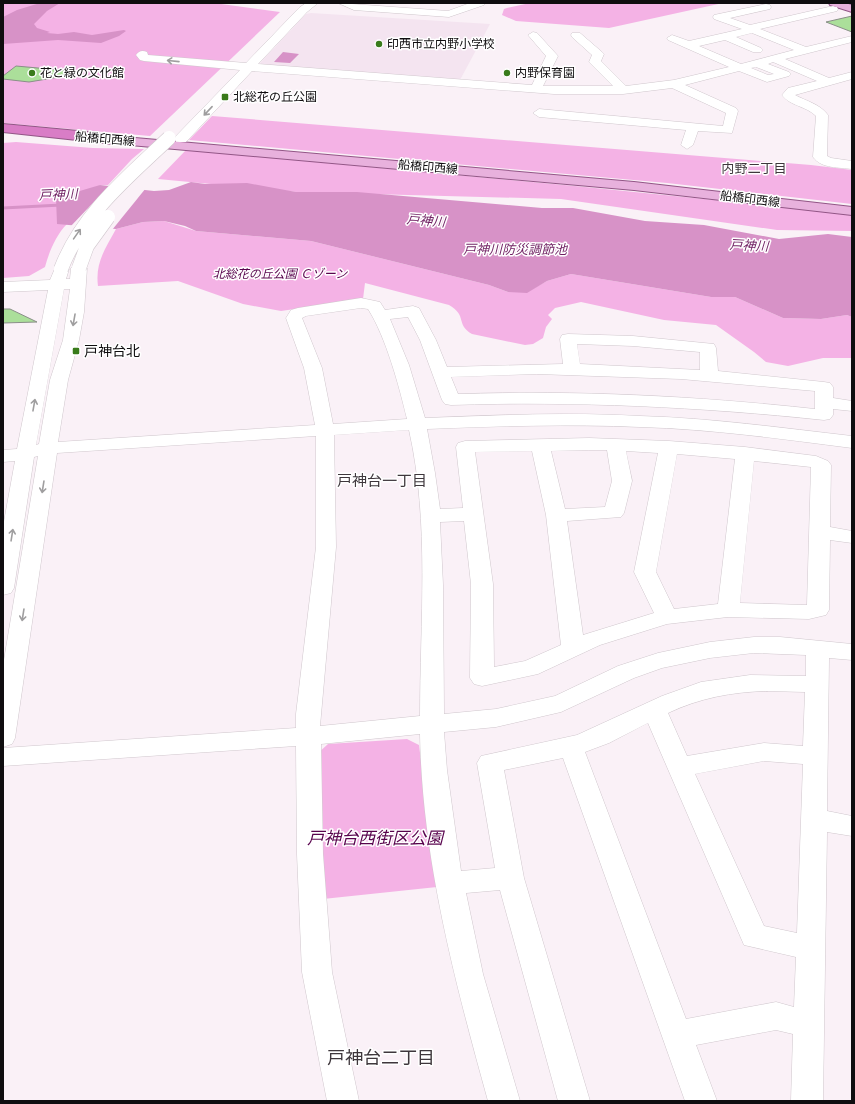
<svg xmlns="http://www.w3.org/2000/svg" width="855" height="1104" font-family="'Noto Serif','Noto Sans JP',serif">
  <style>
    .built { fill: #f4e4f0 }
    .green { fill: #f4b2e5 }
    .water { fill: #d792c7 }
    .pier { fill: #faf1f7 }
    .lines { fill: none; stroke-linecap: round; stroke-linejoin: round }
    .stream { stroke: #d792c7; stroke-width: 3 }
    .building { fill: #abdf9a; stroke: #8a8f88 }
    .minor-casing { stroke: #d0c7cd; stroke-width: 1 }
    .major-casing { stroke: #925686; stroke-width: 2 }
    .highway-casing { stroke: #925686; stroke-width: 2 }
    .minor { fill: #fff; fill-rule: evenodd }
    .major { fill: #e8b1dd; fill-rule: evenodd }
    .highway { fill: #d97dc6; fill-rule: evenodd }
    .minor-bridge-casing { stroke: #d0c7cd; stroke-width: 15; stroke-linecap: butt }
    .minor-bridge { stroke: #fff; stroke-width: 14 }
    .oneway { stroke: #9f9e9f }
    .poi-dot { fill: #397b1b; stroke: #fff; stroke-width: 1.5 }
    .labels { text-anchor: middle; stroke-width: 3; stroke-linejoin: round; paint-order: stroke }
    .far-poi-label { font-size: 12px; fill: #0f0d0f; stroke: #fff; text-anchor: start }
    .far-street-label { font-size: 12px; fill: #0f0d0f; stroke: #fff }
    .far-park-label { font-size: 12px; font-style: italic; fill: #58034d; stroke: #fff }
    .far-neighbourhood-label { font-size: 13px; fill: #3e373c; stroke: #fff }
    .far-water-label { font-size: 13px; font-style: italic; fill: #6f1f62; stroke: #fff }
    .poi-label { font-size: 14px; fill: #0f0d0f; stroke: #fff; text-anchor: start }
    .neighbourhood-label { font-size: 15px; fill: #3e373c; stroke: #fff }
    .near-park-label { font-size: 17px; font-style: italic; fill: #58034d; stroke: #fff }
    .near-neighbourhood-label { font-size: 18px; fill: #3e373c; stroke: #fff }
  </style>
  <rect width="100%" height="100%" fill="#faf1f7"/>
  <path class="built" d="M311,13L490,24L460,80L263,65L260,63L306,14Z"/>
  <path class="green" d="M3,3H214L280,12L150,136L3,123Z
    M530,3H723L609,28L516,21L502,15L504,9L507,8Z
    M212,116L811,165L852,170V204L667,183L189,140Z
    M16,142L93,148L144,149L132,159L108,185H100L57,223L67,224C56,235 49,252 45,267L29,276L3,278V143Z
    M186,150L575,186L852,214V231L777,230L561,199L296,192L158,179Z
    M164,221L196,231L311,241L489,285L508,292H527L547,281L571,274L711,297H735L783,318L821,319L847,315L852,317V358H823L788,366L766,362L754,352L716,325L664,320L581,302L555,308L548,315L552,319L546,327L543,338L533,344L525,345L472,334C455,324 468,316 449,305L365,283L363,299L281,311L243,304L178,281L98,286C95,263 105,249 116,229L143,222Z
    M407,739L419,745L437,887L323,899L316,755L328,744Z"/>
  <path class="water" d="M40,3H60L47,11L34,24L37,28L50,32L47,33L58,34L74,32L92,35L124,30L126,31L119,36L101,43L58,40L3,44V17L17,10Z
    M283,52L299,54L290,63L274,62Z
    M191,182L205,184L247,183L296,192H357L542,208H573L645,221L704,225L779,239L828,234L852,237V317L847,315L821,319L783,318L735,297H711L571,274L547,281L527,293L508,292L489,285L311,241L196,231L185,226L164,221L143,222L116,229L57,224L56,198L100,185L154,191L169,190Z"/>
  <path class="pier" d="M111,184L146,188L112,230L70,227Z"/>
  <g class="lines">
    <path class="stream" d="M3,208L61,205"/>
  </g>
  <path class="building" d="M852,16V32L826,22Z
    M16,66L71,71V75L29,82L3,79V76Z
    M3,309H10L37,322L3,323Z"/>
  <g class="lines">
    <g class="minor-casing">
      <path id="minor" d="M306,3H318L307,12L258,64L532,85L546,56L528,35L533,32L537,33L558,56L543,86H613L589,62L592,55L572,37L571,35L572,33H580L602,52L604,54L601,61L626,86L674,80L729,67L668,40L667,38L672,35L689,41L742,29L714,19L713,17L714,15L766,4L770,5L771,7L770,9L730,18L750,25L833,6L837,7L838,9L837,11L760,29L806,47L852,36V42L785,59L829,78L852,72V79L795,95C806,101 820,104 828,115L827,156L831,158L852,161V169C839,167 822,169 813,157L816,116C806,106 790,106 782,95L788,88L817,81L773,62L768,64L789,72L791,74L789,76L767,82L739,71L685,85L736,108L738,111L732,133L698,131L693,145L687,149L681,145L686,130L539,117L533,113L539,109L723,126L726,113L672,88L623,94H554L252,71L186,142H176L175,139L176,136L240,70L144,61L140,60L136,55C139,51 142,50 147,52L148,55L246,63L299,8ZM752,33L794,50L741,64L699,46L725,40L753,52H761L763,50L761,48L736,37ZM756,67L774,74L768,75L751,68Z
        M338,3L448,11L470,3H485L484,5L449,17L354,10Z
        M79,263L84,265L87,268L84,312L79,340L68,380L58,442L315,425L304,368L286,318L291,310L298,308L361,298L380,302L385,310L413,306L419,308L436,340L447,367L563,364L560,339L562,335L568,334L633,336L714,344L716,348L718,371L824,382L830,383L833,387V398L852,401V411L833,409V415L830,419L824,420C700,407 576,401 451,405L445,404L442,400L420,340L408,317L390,319L409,365L425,418C497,415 568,412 640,416C711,418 782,428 852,436V448C782,439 711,429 640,427C569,424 498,426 427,429L435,473L440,509L463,508L456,447L458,443L465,441L589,438L669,441L745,447L816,456L828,461L831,465L830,527L852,531V543L830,540L829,610L826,615L809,619L728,617L667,624L600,645L538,674L482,686L474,684L470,678L471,584L464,521L440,522L443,585L444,714L496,709L555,696L618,666L658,653L710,642L754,637H780L852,644V660L829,658L827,811L852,816V836L827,832L823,1101H791L793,1034L776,1030L696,1045L717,1101H685L563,758L504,770L524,878L590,1101H558L500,890L466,893L483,974L520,1101H488C455,982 422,859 420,734L321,744L323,854L332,972L359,1101H327L302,972L297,854L296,746L3,766V748L296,728V714L316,547V436L57,453L15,738L12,744L3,747V666L38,456L34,457L14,588L11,593L3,595V527L15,461L3,462V450L17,449L48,290L3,292V282L50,280L56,266H66L69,269L66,279H70L71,268L74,265ZM64,289H70L63,340L50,380L39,444L36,445ZM361,308L368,309C386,337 399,386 407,419L333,424L322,368L302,318L306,316ZM577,344L633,346L700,352V370L580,364ZM537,374L681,379L815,391V409C696,396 577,390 458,394L451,377ZM409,430C430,523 420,622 420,716L320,726L336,547L334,435ZM589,450H607L612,481L605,507L565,509L551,451ZM532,451L546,515L561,645L525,661L494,667L493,584L475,452ZM626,451L658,453L634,572L654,613L583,635L567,521L621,517L624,513L632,481ZM677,454L735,459L718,604L674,609L656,572ZM754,461L811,467L807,605L740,603ZM754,653L806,655V676L750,675L701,682L662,696L577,735L481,756L477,763L495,868L461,871L447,770L444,732L496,727L561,712L634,678L662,668L710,658ZM767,691L805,692L803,746L764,743L687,756L668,713C700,698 731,692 767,691ZM648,723L744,945L796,957L794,1007L776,1002L686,1019L585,752L609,743ZM764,761L803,764L797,933L764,926L695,774Z"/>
    </g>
    <g class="major-casing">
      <path id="major" d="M829,3H845L852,5V12L830,5Z
        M90,134L634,182L852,207V215L634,190L85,141L83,138L85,135Z"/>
    </g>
    <g class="highway-casing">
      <path id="highway" d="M3,124L89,132L119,137L121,140L119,143L114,144L3,132Z"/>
    </g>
    <use href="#minor" class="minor"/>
    <use href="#major" class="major"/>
    <use href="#highway" class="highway"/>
    <g class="minor-bridge-casing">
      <path id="minor-bridge" d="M79,268L87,246L108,217
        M61,269C82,214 128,177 169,138"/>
    </g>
    <use href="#minor-bridge" class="minor-bridge"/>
  </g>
  <defs><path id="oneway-shaft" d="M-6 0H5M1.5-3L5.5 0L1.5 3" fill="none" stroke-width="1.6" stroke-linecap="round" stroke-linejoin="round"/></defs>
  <g class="oneway">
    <use href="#oneway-shaft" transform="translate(173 61) rotate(-174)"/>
    <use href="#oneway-shaft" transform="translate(208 111) rotate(133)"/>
    <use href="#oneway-shaft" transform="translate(77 234) rotate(-55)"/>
    <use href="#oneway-shaft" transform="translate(74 320) rotate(100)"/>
    <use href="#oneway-shaft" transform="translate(34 405) rotate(-80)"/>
    <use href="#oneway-shaft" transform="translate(43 487) rotate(99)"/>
    <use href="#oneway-shaft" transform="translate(12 535) rotate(-81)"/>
    <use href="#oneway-shaft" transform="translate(23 615) rotate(99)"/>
  </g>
  <g class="poi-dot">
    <circle cx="379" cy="44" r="4"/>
    <circle cx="32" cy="73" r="4"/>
    <circle cx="507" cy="73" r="4"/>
    <rect x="221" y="93" width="8" height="8" rx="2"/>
    <rect x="72" y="347" width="8" height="8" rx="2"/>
  </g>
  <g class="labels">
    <g class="far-poi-label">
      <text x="387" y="48">印西市立内野小学校</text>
      <text x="40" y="77">花と緑の文化館</text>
      <text x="515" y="77">内野保育園</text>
      <text x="233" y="101">北総花の丘公園</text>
    </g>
    <g class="far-street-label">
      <text transform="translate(105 139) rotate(5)" y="4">船橋印西線</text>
      <text transform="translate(428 167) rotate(5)" y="4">船橋印西線</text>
      <text transform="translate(750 199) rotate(7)" y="4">船橋印西線</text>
    </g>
    <g class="far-park-label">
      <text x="280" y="278">北総花の丘公園 Ｃゾーン</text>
    </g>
    <g class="far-neighbourhood-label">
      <text x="754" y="173">内野二丁目</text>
    </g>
    <g class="far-water-label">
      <text transform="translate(58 194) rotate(-2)" y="5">戸神川</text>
      <text transform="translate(426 220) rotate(5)" y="5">戸神川</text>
      <text transform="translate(749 245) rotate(3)" y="5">戸神川</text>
      <text x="515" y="254">戸神川防災調節池</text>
    </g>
    <g class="poi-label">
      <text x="84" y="356">戸神台北</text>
    </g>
    <g class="neighbourhood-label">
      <text x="382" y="486">戸神台一丁目</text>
    </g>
    <g class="near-park-label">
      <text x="375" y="844">戸神台西街区公園</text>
    </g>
    <g class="near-neighbourhood-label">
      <text x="381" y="1064">戸神台二丁目</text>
    </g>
  </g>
  <rect width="855" height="1104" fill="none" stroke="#0f0d0f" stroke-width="8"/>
</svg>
